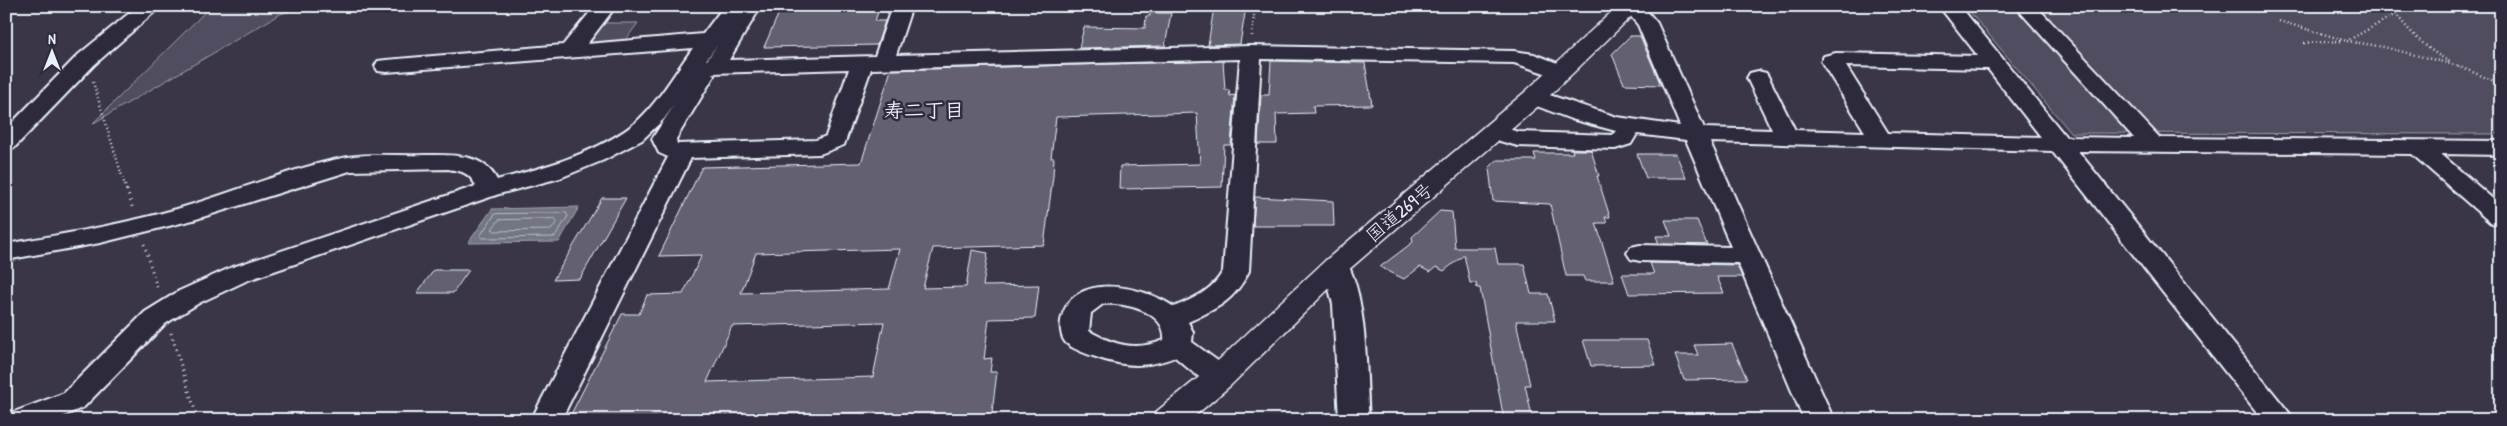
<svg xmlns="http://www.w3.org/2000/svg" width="2507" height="426" font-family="'Patrick Hand','Klee One',sans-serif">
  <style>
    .green { fill: #504e5f; stroke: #9ca0ac }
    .water { fill: #737482; stroke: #a2a6b1 }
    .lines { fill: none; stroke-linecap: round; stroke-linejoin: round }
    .shore { stroke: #b9bfc9; stroke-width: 1 }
    .building { fill: #636171; stroke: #e8f1f8; fill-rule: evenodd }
    .minor-casing { stroke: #e8f1f8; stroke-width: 4 }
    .highway-casing { stroke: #e8f1f8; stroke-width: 3 }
    .path-far1 { stroke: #e8f1f8; stroke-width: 2.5; stroke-dasharray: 1 3; stroke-linecap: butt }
    .path { stroke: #e8f1f8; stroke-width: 3; stroke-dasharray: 1 4.5; stroke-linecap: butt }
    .minor { fill: #2f2a3d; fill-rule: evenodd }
    .highway { fill: #2f2a3d; fill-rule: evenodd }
    .labels { text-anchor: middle; stroke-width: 5; stroke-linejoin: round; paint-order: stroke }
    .street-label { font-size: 19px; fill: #e8f1f8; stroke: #2f2a3d }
    .neighbourhood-label { font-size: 20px; font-weight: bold; fill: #e8f1f8; stroke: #2f2a3d }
  </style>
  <rect width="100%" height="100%" fill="#3a3648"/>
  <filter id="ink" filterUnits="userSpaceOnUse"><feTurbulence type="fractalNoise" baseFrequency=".02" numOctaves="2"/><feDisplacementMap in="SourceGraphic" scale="10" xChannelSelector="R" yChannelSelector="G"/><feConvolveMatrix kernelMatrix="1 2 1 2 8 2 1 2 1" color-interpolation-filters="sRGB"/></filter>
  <g filter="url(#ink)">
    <path class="green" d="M211,6H309L280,14L92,124Z
      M1965,6H2501V134L2071,133Z
      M600,23H638L624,42L584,45Z"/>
    <path class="water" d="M579,207L559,242L468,243L492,209Z"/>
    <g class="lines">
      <path class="shore" d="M566,213L568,216L555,237L483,238L480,236L495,214Z
        M555,219L557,222L551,230L495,231L492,229L499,220Z"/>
    </g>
    <path class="building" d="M782,6H872L871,9H879L875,21H885L877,45L764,47Z
      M1214,7H1246L1240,44L1208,45Z
      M1150,13H1171L1165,46L1079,48L1084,27L1145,28L1146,16H1150Z
      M1630,36H1640L1661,85L1624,84L1612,54Z
      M1223,61L1225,90H1229L1230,96L1235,95L1231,145H1224L1222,187L1119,189L1120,166L1200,164L1197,113L1056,117L1051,158H1054L1053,176L1044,245L933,248L923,288L966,287L972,250L988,253L983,286L1039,285L1035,318L989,319L984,359L992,358L990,372H997L991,420H876V412L568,420L622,314H639L647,295L683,294L702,255L659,256L702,167L861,163L891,70ZM900,249L889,289L741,293L756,253ZM884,322L873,377L707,382L732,326Z
      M1271,61L1365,63L1372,105L1313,106L1314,113L1276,114L1277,144H1258L1261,95H1269Z
      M1572,150H1591L1599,176H1597L1610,217H1605L1607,223H1596L1614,281H1585L1583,276H1566L1550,204L1493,201L1489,168L1497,160H1536L1534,153H1573Z
      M1637,154H1676L1686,178H1646Z
      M1255,197L1333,201L1334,226H1253Z
      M602,198H626L580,279L553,280Z
      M1440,211L1452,212L1455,248H1495L1498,264H1524L1531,294H1548L1555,321H1516L1530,385H1525L1533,420H1504L1480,288H1477L1476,283H1470L1464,255L1444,271L1436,267L1430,272L1420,267L1404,279L1380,267L1413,242L1412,237Z
      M1665,220H1697L1707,245L1659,244L1656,236H1671Z
      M1650,263L1737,265L1742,277H1717L1724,293L1629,294L1622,274H1654Z
      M434,270H469L453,293H417Z
      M1583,340H1647L1656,365L1591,366Z
      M1732,344L1747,379L1684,380L1675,355H1698L1694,345Z"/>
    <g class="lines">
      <g class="minor-casing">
        <path id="minor" d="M138,6H161L94,65L14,148L6,150V129L78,55Z
          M595,6H616L587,44L703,34L724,6H761L729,60L875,56L892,6H912L896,55L1251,46L1514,51L1534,54L1568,67L1571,72L1568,77L1560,78L1514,63L1261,59L1249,271C1234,301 1218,308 1188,322L1193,332L1192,342L1230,370L1234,377L1230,384C1208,390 1191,370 1175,357C1150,367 1130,367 1105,360C1093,356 1075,351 1066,343C1061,338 1060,328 1061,321C1071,269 1144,286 1174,307C1194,298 1212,291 1223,271L1240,59L871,69L844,145L820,154L691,158L561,420H531L668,157L659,153L652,139L674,105L664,119L642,140L604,160L560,178L499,194L248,280L199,303L165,324L84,407L55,420H10L14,412L64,393L145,312L179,291L230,268L476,186C470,173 462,171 448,169L350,171L193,220L100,243L6,260V244C63,234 121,225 177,209C234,193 289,168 348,157C372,153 399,156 424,155C451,155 483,152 497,180C541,168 588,156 626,130C654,111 673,75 693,48L386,72L378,71L375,66L378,61L386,60L563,45ZM717,45L707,60H706ZM849,69L826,136L816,140L677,144L676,139L714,76L712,73ZM1103,304C1125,302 1167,312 1164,340C1136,351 1116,346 1089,331L1091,313Z
          M1622,6H1643L1657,23L1704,128L1772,130L1747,78L1750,73L1758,71L1766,73L1769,78L1795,130L1865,132L1821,61L1824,56L1836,53L1978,56L1939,6H1960L2066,137L2134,138L2015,6H2036L2160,138L2501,141V155L2441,154L2501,206V227L2492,224L2412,154L2078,151L2295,420H2263L2052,151L1710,142L1834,420H1804L1738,263L1640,261L1631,259L1627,253L1631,247L1640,245L1731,247L1686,140L1637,134L1631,144L1615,149L1518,146L1485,137L1481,132L1485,127L1493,125L1519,132L1612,135L1616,131L1571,119L1526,102L1523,97L1526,92L1534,90L1617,117L1680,126L1638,25ZM1846,66L1988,69L2041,137L1888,133Z
          M1336,258L1345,260C1368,295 1366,377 1369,420H1339L1333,304L1323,266L1327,260Z"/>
      </g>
      <g class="highway-casing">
        <path id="highway" d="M1618,6H1642L1543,102L1346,272L1231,385L1190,420H1152L1156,412L1209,369L1326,260L1525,92Z"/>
      </g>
      <path class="path-far1" d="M2400,6L2396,14C2412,35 2429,51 2452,63
        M2396,14L2347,41L2384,47L2458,66
        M2279,21L2347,41
        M1252,36L1255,6
        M2304,43L2344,41
        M2458,66L2501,84
        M93,82L127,192"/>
      <path class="path" d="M127,190L133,210
        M144,244L158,291
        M171,333L198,420"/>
      <use href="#minor" class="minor"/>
      <use href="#highway" class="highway"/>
    </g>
  </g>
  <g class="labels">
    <g class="street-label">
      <text transform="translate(1399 212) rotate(-40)" y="7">国道269号</text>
    </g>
    <g class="neighbourhood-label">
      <text x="924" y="117">寿二丁目</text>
    </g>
  </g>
  <rect width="2507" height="426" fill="none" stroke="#2f2a3d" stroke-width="25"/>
  <rect x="12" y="12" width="2482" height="401" fill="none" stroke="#e8f1f8" stroke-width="2" filter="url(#ink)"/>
  <g transform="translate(52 52)" stroke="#2f2a3d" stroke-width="4" paint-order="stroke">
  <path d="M0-4L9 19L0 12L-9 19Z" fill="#e8f1f8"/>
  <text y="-8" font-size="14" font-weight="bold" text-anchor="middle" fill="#e8f1f8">N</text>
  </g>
</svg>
